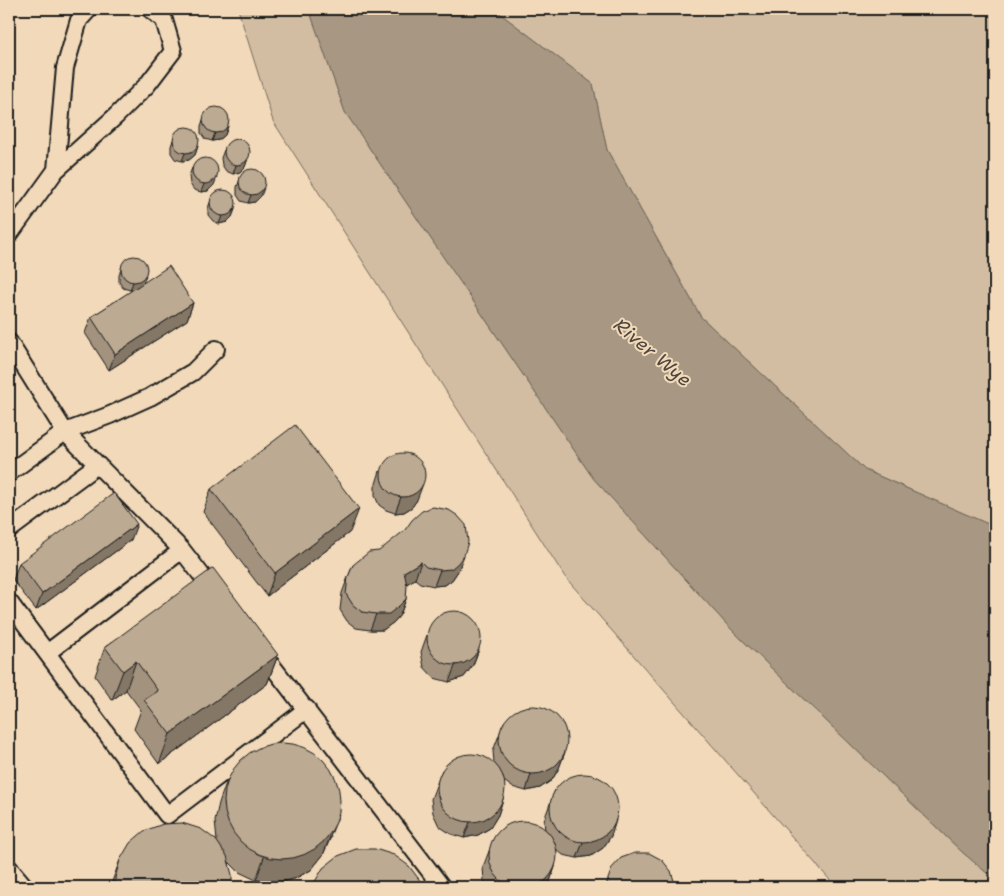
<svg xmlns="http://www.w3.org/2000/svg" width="1004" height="896" font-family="'Shantell Sans',sans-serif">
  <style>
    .green { fill: #d2bda2; stroke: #776c5f }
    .water { fill: #a89883; stroke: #70665a }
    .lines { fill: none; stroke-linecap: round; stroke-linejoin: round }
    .lane-casing { stroke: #1c1c1c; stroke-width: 20 }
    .lane { stroke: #f1d9b9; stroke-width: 16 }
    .wall { fill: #a2927e; stroke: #1c1c1c }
    .shaded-wall { fill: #847766; stroke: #1c1c1c }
    .building { fill: #bcaa92; stroke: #1c1c1c }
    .labels { text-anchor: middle; stroke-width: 4; stroke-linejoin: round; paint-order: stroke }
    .water-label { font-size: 19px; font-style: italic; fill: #4d4740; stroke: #f1d9b9 }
  </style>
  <rect width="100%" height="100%" fill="#f1d9b9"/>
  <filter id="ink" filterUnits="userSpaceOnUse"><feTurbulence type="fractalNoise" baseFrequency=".02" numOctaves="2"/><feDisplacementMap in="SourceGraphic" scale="10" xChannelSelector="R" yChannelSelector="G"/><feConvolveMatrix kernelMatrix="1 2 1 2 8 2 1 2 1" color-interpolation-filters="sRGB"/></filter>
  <g filter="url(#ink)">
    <path class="green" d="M238,9H309L345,112L593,478L730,628L961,851L995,880V887H836L565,577L273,121Z
      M494,9H995V527L865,470L701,317L607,150L593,84Z"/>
    <path class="water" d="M309,9H494L593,84L607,150L701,317L865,470L995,527V880L961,851L730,628L593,478L345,112Z"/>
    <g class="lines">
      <g class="lane-casing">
        <path id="lane" d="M56,170L65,68L79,20L89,9
          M9,235L56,170L116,116L147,85L173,51L164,20L150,9
          M9,342L65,432L182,550L216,594
          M9,473L65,432L110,415L150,397L193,372L216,349
          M9,530L97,465
          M9,602L167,815L307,709
          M260,650L442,887
          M47,653L182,550
          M9,868L25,887"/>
      </g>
      <use href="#lane" class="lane"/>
    </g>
    <path class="wall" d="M204,117L228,126L225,135L219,140L212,141L205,139L201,133V126Z
      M174,137L198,146L195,155L189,160L182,161L175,159L171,153V146Z
      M224,150L248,158L245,167L240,172L233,174L226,171L222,165L221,158Z
      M192,168L214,185L208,191L201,192L194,190L190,184L189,176Z
      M240,179L261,196L255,202L248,203L241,201L237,195V187Z
      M211,200L235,209L232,217L227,222L219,224L213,221L208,215V208Z
      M122,266L143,284L193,303L187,320L109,370L85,333L91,317L133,290H130L123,288L119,282V275Z
      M380,471L417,500L412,507L404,512L395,513L386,510L379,505L375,496V487Z
      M211,489L350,532L267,596L203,512Z
      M131,540L36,610L13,580L19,563Z
      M464,555L458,571L452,580L445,585L434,586L420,583L415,579L406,584V599L400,615L394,622L383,630H370L356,628L347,621L340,610L342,593L348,577L353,565Z
      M427,635L479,649L473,665L464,677L449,682L434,678L424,667L421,652Z
      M105,647L278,655L267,684L159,764L134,729L141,710L126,690L112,700L95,676Z
      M504,722L565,752L559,768L552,780L540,788L526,791L512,787L504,781L503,799L498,815L490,828L478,835L464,838L451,834L439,826L433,813L431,799L442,770L494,762L493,751Z
      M227,780L331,837L323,855L311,870L294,879L275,883L256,880L239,872L229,862L232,887H110L120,860L217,841L215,821L219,803Z
      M555,790L616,820L611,836L603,848L591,856L577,858L563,855L556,849L555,867L549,884L547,887H487L484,881L483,867L494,838L545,830L544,820Z"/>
    <path class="shaded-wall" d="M228,126L225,135L219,140L212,141L215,133Z
      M198,146L195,155L189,160L182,161L185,153Z
      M248,158L245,167L240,172L233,174L236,165Z
      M217,177L214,185L208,191L201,192L204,184Z
      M264,188L261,196L255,202L248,203L251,195Z
      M235,209L232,217L227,222L219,224L222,216Z
      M146,275L143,284L137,289L130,290L133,282Z
      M193,303L187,320L109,370L115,354Z
      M423,484L417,500L412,507L404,512L395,513L401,497Z
      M359,509L350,532L267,596L275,573Z
      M137,524L131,540L36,610L42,594Z
      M464,555L458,571L452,580L445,585L434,586L440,570Z
      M421,562L415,579L398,589L404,572Z
      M406,599L400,615L394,622L383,630H370L376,614Z
      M479,649L473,665L464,677L449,682L455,666Z
      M278,655L267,684L159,764L170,734Z
      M136,661L126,690L112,700L123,671Z
      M565,752L559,768L552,780L540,788L526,791L531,774Z
      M503,799L498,815L490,828L478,835L464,838L470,822Z
      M339,814L323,855L311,870L294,879L275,883L256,880L264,857Z
      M616,820L611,836L603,848L591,856L577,858L583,842Z
      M555,867L549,884L547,887H536Z"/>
    <path class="building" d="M203 120a13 13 0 1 1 26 0a13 13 0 1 1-26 0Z
      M173 140a13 13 0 1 1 26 0a13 13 0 1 1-26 0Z
      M224 152a13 13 0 1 1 26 0a13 13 0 1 1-26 0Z
      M192 171a13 13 0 1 1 26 0a13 13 0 1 1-26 0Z
      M239 182a13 13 0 1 1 26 0a13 13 0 1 1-26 0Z
      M210 203a13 13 0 1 1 26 0a13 13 0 1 1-26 0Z
      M121 269a13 13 0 1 1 26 0a13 13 0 1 1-26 0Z
      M169,266L193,303L115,354L91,317Z
      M295,425L359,509L275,573L211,489Z
      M381 475a22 22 0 1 1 44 0a22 22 0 1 1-44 0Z
      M114,493L137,524L42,594L19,563Z
      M433,507L449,510L458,516L466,525L468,542L464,555L458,563L451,569L440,570L426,567L421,562L404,572L407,585L406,599L399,606L389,614H376L362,612L353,605L346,594L348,577L353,565L369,552L379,551L405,530L412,520L422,511Z
      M213,568L278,655L170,734L144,700L158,691L136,661L123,671L105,647Z
      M427 638a27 27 0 1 1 54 0a27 27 0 1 1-54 0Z
      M499 740a34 34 0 1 1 68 0a34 34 0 1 1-68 0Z
      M224 801a58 58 0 1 1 116 0a58 58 0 1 1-116 0Z
      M437 788a34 34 0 1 1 68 0a34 34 0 1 1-68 0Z
      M550 808a34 34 0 1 1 68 0a34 34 0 1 1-68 0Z
      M489 855a34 34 0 1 1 68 0a34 34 0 1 1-68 0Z
      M182,823L201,829L216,840L227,856L232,875V887H116L115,878L120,860L130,843L144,831L163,824Z
      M356,849H375L394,855L409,866L421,882L422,887H312L313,885L323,868L338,856Z
      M635,853H649L662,860L671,871L675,884L674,887H607V882L612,868L621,858Z"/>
  </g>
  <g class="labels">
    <g class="water-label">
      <text transform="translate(653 352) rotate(40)" y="7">River Wye</text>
    </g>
  </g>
  <rect width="1004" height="896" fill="none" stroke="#f1d9b9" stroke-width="30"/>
  <rect x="15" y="15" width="974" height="866" fill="none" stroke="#1c1c1c" stroke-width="2" filter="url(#ink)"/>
</svg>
